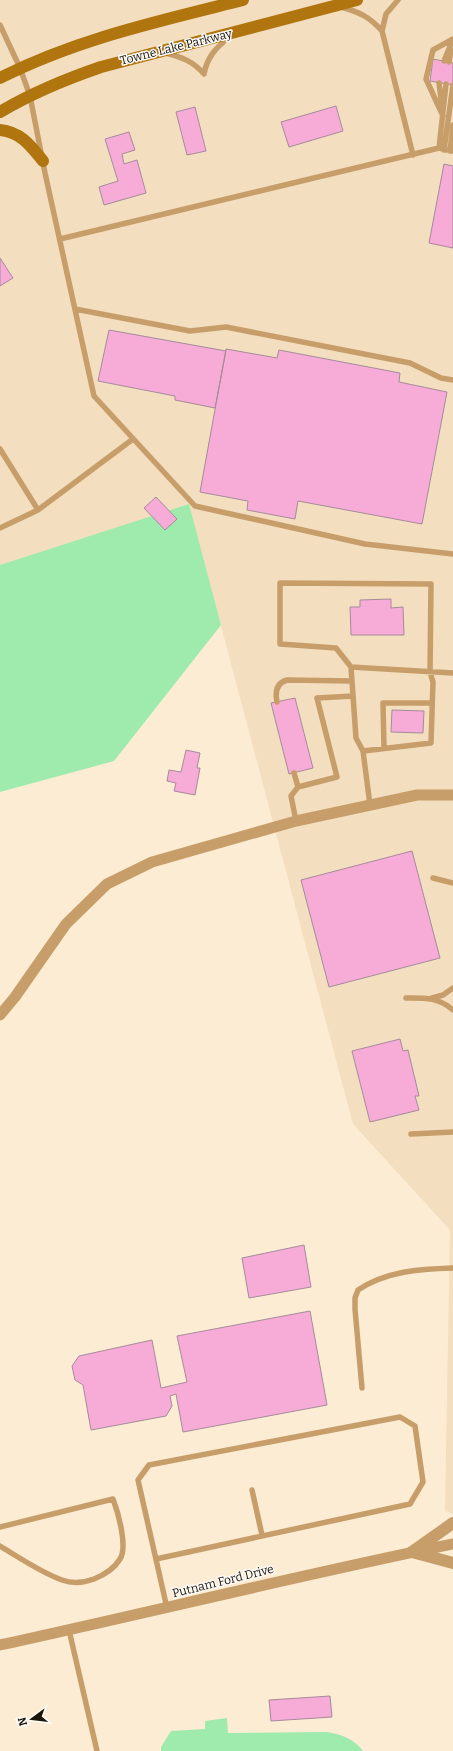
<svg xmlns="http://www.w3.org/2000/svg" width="453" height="1751" font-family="Bitter,serif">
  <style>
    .built { fill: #f3debf }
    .green { fill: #9feaad }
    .building { fill: #f6acd7; stroke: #a58b9a }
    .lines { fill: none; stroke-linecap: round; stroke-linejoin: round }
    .service { stroke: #c79e6a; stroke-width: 5.5 }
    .minor { stroke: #c79e6a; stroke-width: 11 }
    .tertiary { stroke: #c79e6a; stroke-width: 12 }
    .secondary { stroke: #b1750f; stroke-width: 12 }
    .labels { text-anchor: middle; stroke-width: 3; stroke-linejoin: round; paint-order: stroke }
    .street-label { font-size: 12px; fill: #1a150c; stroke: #fefbf6 }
  </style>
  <rect width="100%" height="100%" fill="#fcecd3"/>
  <path class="built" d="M0,0H453V1514L445,1511L450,1230L353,1124L189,505L0,565Z"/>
  <path class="green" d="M189,504L221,625L114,761L0,792V565Z
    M227,1718L228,1733L327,1732C341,1734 354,1739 363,1751H161V1747L171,1731L205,1729V1721Z"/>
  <path class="building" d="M433,59L453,63V85L430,81Z
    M336,106L343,131L289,147L281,122Z
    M195,107L206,151L187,155L176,112Z
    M129,132L135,150L122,154L124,164L137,160L146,193L104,205L99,187L118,181L105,139Z
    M444,164L453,166V248L429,243Z
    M0,258L13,278L0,286Z
    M109,330L226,351L215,408L175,400V396L98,381Z
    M226,349L277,358L279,350L400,373L399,382L447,392L422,524L298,501L295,519L247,510L248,501L200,492Z
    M156,497L177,519L165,530L144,508Z
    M391,599V608L403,607L404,635H351L350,607H360V600Z
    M295,698L313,768L289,774L271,703Z
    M392,710L424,711L423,733L391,732Z
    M186,750L200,753L197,768H200L195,795L174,791L176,783L167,781L169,770L181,772Z
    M412,851L440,958L329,987L301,880Z
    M400,1039L403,1051L408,1050L419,1096H415L419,1110L370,1122L352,1051Z
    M304,1245L311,1287L249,1298L242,1258Z
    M310,1311L327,1405L183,1432L176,1394L170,1396L172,1406L166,1416L91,1430L83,1385L75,1380L72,1366L79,1356L152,1340L161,1388L187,1382L177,1336Z
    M330,1696L332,1717L271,1721L269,1700Z"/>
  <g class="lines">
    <path class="service" d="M341,7C359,12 370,17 382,31L386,14L398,0
      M0,25L20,68L30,96L45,173L94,396L195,506L365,544L453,554
      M382,31L413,155
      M166,53C181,57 193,61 204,74C207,57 216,48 229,37
      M444,61L453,39
      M449,62L451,50
      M439,83L442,106
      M443,116L426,79L433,50L453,39
      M439,148L446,84
      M444,150L453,85
      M450,151L453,125
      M60,239L439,148L453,151
      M75,309L190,331L226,327L410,363L441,378L453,380
      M0,449L38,510L133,439
      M0,528L38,510
      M351,667L356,738L363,751
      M277,702C275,692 276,683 287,680L352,681
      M384,748L383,703H432
      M294,773L298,787
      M370,805L363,751L431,743L433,682L430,672L431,584L280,583V644L336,648L351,667L453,673
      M296,821L291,796L298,787L337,777L317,698L353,696
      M433,878L453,883
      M406,998C424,998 438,997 453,1010
      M432,998L443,995L453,988
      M411,1134L453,1132
      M362,1388L355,1309V1298L358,1290C386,1271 420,1269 453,1268
      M252,1490L262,1535
      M0,1527L113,1499C118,1512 128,1547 120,1559C114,1569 104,1575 94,1579C83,1583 73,1584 62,1580C40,1572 20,1558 0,1546
      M156,1559L410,1504L423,1482L415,1426L400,1417L149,1465L138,1480L167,1608
      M69,1630L97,1751"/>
    <path class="minor" d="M0,1015L15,997L66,924L107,884L152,862L296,821L417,795H453
      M0,1645C151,1612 301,1575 453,1544"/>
    <path class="tertiary" d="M412,1552L453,1523
      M412,1552L453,1563"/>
    <path class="secondary" d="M0,78C77,39 159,21 243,0
      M0,112C32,93 66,79 101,67L357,0
      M0,130C21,132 31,146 43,161"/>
  </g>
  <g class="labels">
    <g class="street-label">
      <text transform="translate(176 47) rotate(-14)" y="4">Towne Lake Parkway</text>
      <text transform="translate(223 1581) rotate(-14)" y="4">Putnam Ford Drive</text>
    </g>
  </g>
  <g transform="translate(32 1719) rotate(255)" stroke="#fefbf6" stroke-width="3" paint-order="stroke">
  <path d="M0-3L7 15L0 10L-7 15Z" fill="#1a150c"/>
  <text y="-6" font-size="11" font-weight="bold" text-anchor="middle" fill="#1a150c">N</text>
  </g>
</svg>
